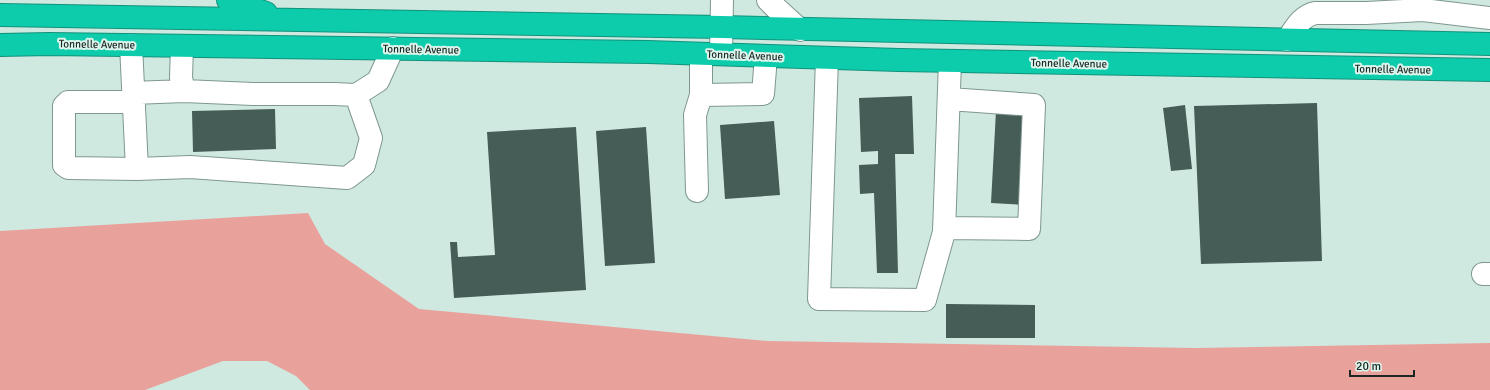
<svg xmlns="http://www.w3.org/2000/svg" width="1490" height="390" font-family="Signika,sans-serif">
  <style>
    .green { fill: #e9a29b }
    .building { fill: #465c56 }
    .lines { fill: none; stroke-linecap: round; stroke-linejoin: round }
    .minor-casing { stroke: #7f9790; stroke-width: 24 }
    .highway-casing { stroke: #12927b; stroke-width: 24 }
    .minor { stroke: #fff; stroke-width: 22 }
    .highway { stroke: #0dccab; stroke-width: 22 }
    .labels { text-anchor: middle; stroke-width: 4; stroke-linejoin: round; paint-order: stroke }
    .street-label { font-size: 11px; fill: #1c2623; stroke: #dcf6ee }
  </style>
  <rect width="100%" height="100%" fill="#cfe9e1"/>
  <path class="green" d="M308,213L325,244L419,309L768,341L1195,348L1490,343V390H310L296,376L267,361H223L145,390H0V231Z"/>
  <path class="building" d="M912,96L914,154H895L898,273H877L874,193L860,194L859,165L878,164V151L861,152L859,98Z
    M1317,103L1322,261L1201,264L1194,106Z
    M1185,105L1192,169L1171,171L1163,108Z
    M275,109L276,149L193,152L192,111Z
    M996,111L1030,113L1026,205L991,203Z
    M774,121L780,195L725,199L720,125Z
    M576,127L586,290L454,298L450,242H457L458,257L495,255L487,132Z
    M646,127L655,263L605,266L596,131Z
    M946,304L1035,305V338H946Z"/>
  <g class="lines">
    <g class="minor-casing">
      <path id="minor" d="M768,0L778,10L800,30
        M1287,40C1295,29 1301,16 1315,13H1366L1423,10L1490,18
        M131,45L137,169L190,167L347,178L364,165L371,138L356,95L334,94H253L184,91L181,78L182,46
        M721,54L722,0
        M827,58L819,299L925,300L944,232L950,61
        M133,93L184,91
        M356,95L378,81L393,48
        M701,95L763,94L766,56
        M134,102H68L64,106V165L68,168L137,169
        M697,191L695,115L701,95V54
        M944,228L1029,229L1034,105L949,99
        M1483,274H1490"/>
    </g>
    <g class="highway-casing">
      <path id="highway" d="M228,0L266,13
        M0,15L722,27L1490,44
        M0,45L49,44L648,52L899,60L1490,70"/>
    </g>
    <use href="#minor" class="minor"/>
    <use href="#highway" class="highway"/>
  </g>
  <g class="labels">
    <g class="street-label">
      <text transform="translate(97 44) rotate(1)" y="4">Tonnelle Avenue</text>
      <text transform="translate(421 49) rotate(1)" y="4">Tonnelle Avenue</text>
      <text transform="translate(745 55) rotate(2)" y="4">Tonnelle Avenue</text>
      <text transform="translate(1069 63) rotate(1)" y="4">Tonnelle Avenue</text>
      <text transform="translate(1393 69) rotate(1)" y="4">Tonnelle Avenue</text>
    </g>
  </g>
  <path d="M1350 370v6h64v-6" fill="none" stroke="#1c2623" stroke-width="2"/>
  <text x="1356" y="370" font-size="12" fill="#1c2623" stroke="#dcf6ee" stroke-width="3" paint-order="stroke">20 m</text>
</svg>
